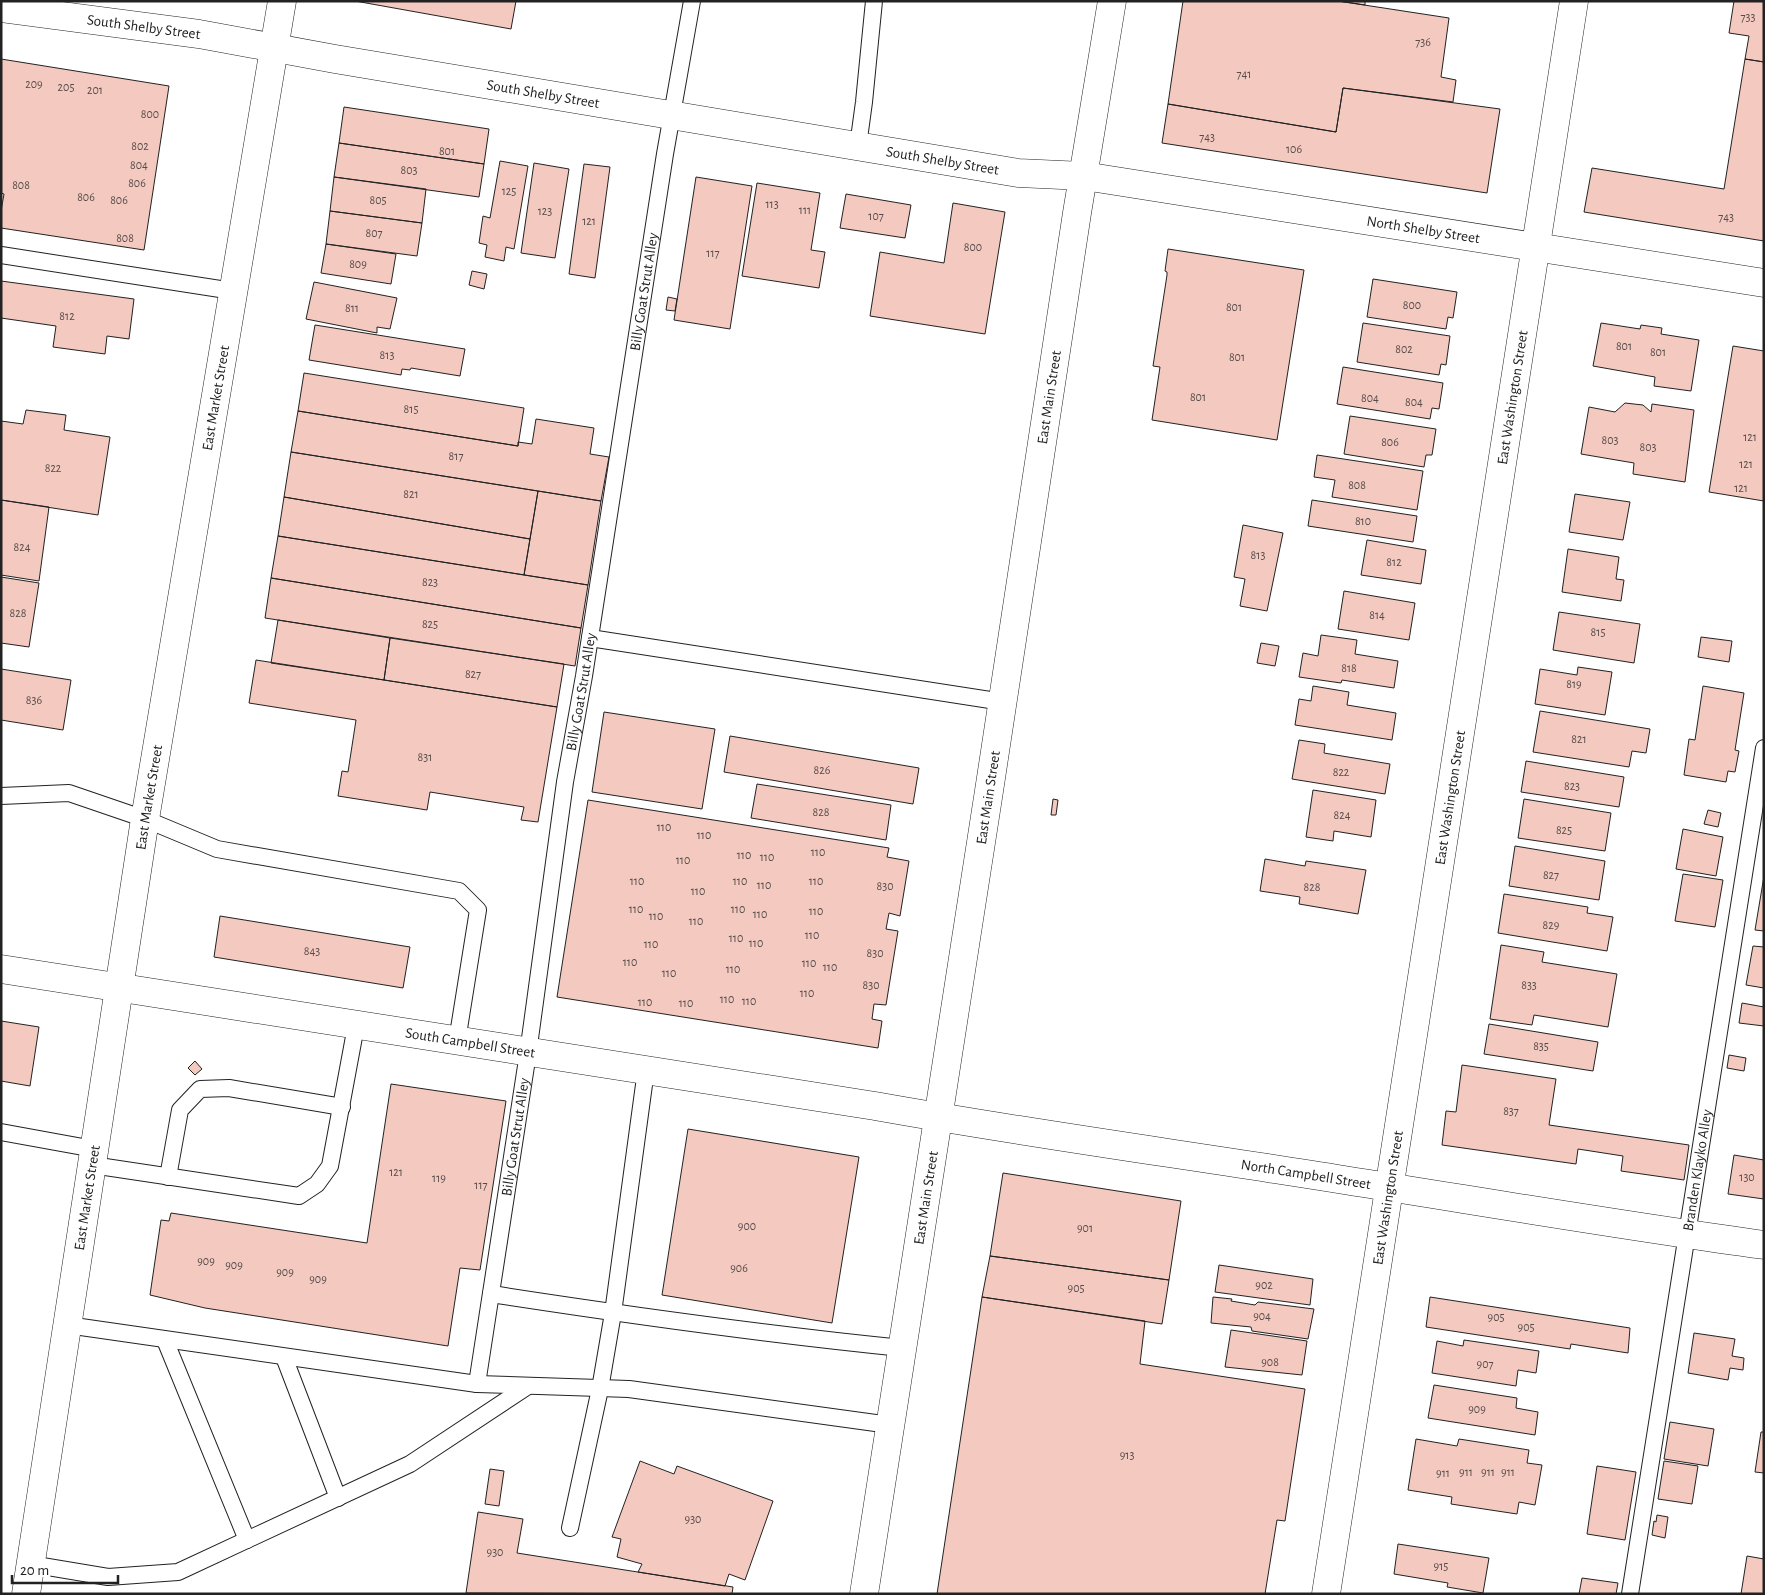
<svg xmlns="http://www.w3.org/2000/svg" width="1765" height="1595" font-family="'Alegreya Sans',sans-serif">
  <style>
    .building { fill: #f3c9c0; stroke: #222 }
    .lines { fill: none; stroke-linecap: round; stroke-linejoin: round }
    .lane-casing { stroke: #222; stroke-width: 18 }
    .street-casing { stroke: #222; stroke-width: 29 }
    .primary-casing { stroke: #222; stroke-width: 29 }
    .lane { stroke: #fff; stroke-width: 16 }
    .street { stroke: #fff; stroke-width: 28 }
    .primary { stroke: #fff; stroke-width: 28 }
    .labels { text-anchor: middle; stroke-width: 4; stroke-linejoin: round; paint-order: stroke }
    .number-label { font-size: 12px; fill: #564c4a }
    .street-label { font-size: 15px; fill: #222; stroke: #fff }
  </style>
  <rect width="100%" height="100%" fill="#fff"/>
  <path class="building" d="M355,1H516L511,29Z
    M1183,1H1338L1449,18L1441,77L1456,80L1453,102L1343,88L1336,132L1168,104Z
    M1338,1H1365V5Z
    M1734,1H1764V62L1745,59L1749,36L1729,33Z
    M1,59L169,86L144,250L1,228V211L4,194L1,193Z
    M1745,59L1764,62V241L1584,212L1592,168L1724,189Z
    M1343,88L1500,109L1487,193L1162,143L1168,104L1336,132Z
    M344,107L489,129L484,164L339,143Z
    M339,143L484,164L479,197L334,177Z
    M500,161L528,166L514,249L506,247L504,261L485,257L487,245L479,243L483,216L490,218Z
    M534,163L569,169L555,258L521,253Z
    M584,164L610,167L595,278L569,274Z
    M334,177L426,189L422,223L330,211Z
    M696,177L752,186L730,329L674,320Z
    M757,183L820,193L811,250L825,252L819,288L742,276Z
    M846,194L911,205L905,238L840,228Z
    M953,203L1005,212L985,334L870,316L880,252L944,263Z
    M330,211L422,223L417,256L326,244Z
    M326,244L396,254L391,284L321,273Z
    M1168,249L1304,270L1277,440L1152,420L1160,367L1153,366L1167,275V272L1165,271Z
    M472,271L487,274L484,289L469,285Z
    M1373,279L1457,292L1453,318L1448,317L1446,329L1367,317Z
    M1,281L134,299L129,339L107,336L105,354L53,347L56,326L1,318Z
    M314,282L397,298L390,329L377,327V333L306,319Z
    M668,297L677,299L675,311L666,310Z
    M1363,323L1450,336L1446,365L1441,364L1439,375L1357,362Z
    M1601,323L1640,329L1641,325L1662,328L1661,334L1699,340L1691,391L1654,386L1655,377L1593,366Z
    M315,325L465,349L460,376L411,368L410,370L402,369L401,375L309,360Z
    M1733,346L1764,351V501L1709,492Z
    M1343,367L1443,383L1439,409L1432,408L1430,419L1337,404Z
    M304,373L524,408L518,446L298,411Z
    M1625,403L1643,405L1651,412L1652,404L1694,410L1685,482L1633,474L1634,463L1581,454L1589,407L1615,412Z
    M26,410L66,415L64,430L110,437L98,515L1,500V421L23,424Z
    M298,411L518,446V442L532,444L536,419L594,428L590,454L609,457L601,501L291,452Z
    M1350,416L1436,429L1432,455H1426L1424,467L1344,454Z
    M291,452L538,491L530,539L284,497Z
    M1317,455L1423,471L1417,510L1332,497L1335,480L1314,477Z
    M538,491L601,501L588,585L524,575Z
    M1575,494L1630,502L1623,540L1569,532Z
    M284,497L530,539L524,575L278,536Z
    M1,500L49,507L39,581L1,575Z
    M1312,500L1417,516L1413,542L1308,526Z
    M1243,525L1283,533L1267,611L1240,606L1245,579L1234,577Z
    M278,536L588,585L581,628L271,578Z
    M1367,540L1426,550L1421,584L1361,575Z
    M1568,549L1619,557L1616,579L1624,580L1621,601L1562,592Z
    M1,577L39,583L29,647L1,643Z
    M271,578L581,628L575,666L265,618Z
    M1344,591L1415,603L1409,640L1338,629Z
    M1559,612L1640,624L1634,663L1553,650Z
    M278,620L390,638L384,680L271,663Z
    M1321,635L1357,640L1355,654L1398,661L1394,688L1342,680L1341,683L1299,677L1303,653L1318,656Z
    M1701,637L1732,641L1729,662L1698,657Z
    M390,638L564,664L557,707L384,680Z
    M1261,643L1279,646L1275,666L1257,663Z
    M256,660L557,707L538,822L521,820L524,807L430,792L427,810L338,796L342,771L348,772L356,720L249,703Z
    M1578,667L1612,672L1605,715L1535,704L1540,669L1577,675Z
    M1,669L71,680L63,730L1,720Z
    M1313,686L1349,692L1347,705L1396,713L1392,740L1295,725L1299,699L1311,701Z
    M1703,686L1744,693L1735,750L1739,751L1735,772L1728,771L1726,782L1684,775L1689,739L1695,740Z
    M1540,711L1650,729L1646,753L1632,751L1629,767L1533,752Z
    M604,712L715,729L702,809L592,792Z
    M730,736L919,768L913,804L724,772Z
    M1299,740L1325,744L1324,753L1390,764L1385,794L1292,779Z
    M1526,761L1624,777L1619,807L1521,792Z
    M757,784L891,805L886,840L751,818Z
    M1313,790L1376,800L1371,837L1334,831L1333,841L1306,837Z
    M1053,799L1058,800L1056,815H1051Z
    M1524,799L1611,813L1605,851L1518,838Z
    M588,800L889,848L887,857L909,861L900,916L889,913L886,929L898,931L886,1005L874,1004L872,1019L882,1021L878,1048L557,997Z
    M1708,810L1721,813L1718,827L1704,824Z
    M1683,829L1723,837L1716,876L1676,869Z
    M1515,846L1605,861L1599,900L1509,886Z
    M1265,859L1305,866L1306,861L1366,870L1358,914L1299,904L1300,897L1260,891Z
    M1683,874L1723,880L1715,927L1675,921Z
    M1764,876V931L1755,930Z
    M1504,894L1588,907L1587,913L1613,917L1607,951L1498,933Z
    M220,916L410,947L403,988L214,957Z
    M1501,945L1544,952L1542,962L1617,974L1608,1027L1534,1015L1532,1025L1490,1019Z
    M1753,946L1764,947V988L1746,985Z
    M1742,1003L1764,1007V1026L1739,1023Z
    M1,1021L39,1027L30,1086L1,1081Z
    M1489,1024L1598,1042L1593,1071L1484,1054Z
    M1729,1055L1746,1058L1744,1071L1727,1068Z
    M195,1061L202,1069L195,1075L188,1068Z
    M1462,1065L1556,1079L1549,1125L1689,1145L1684,1180L1621,1171L1623,1156L1578,1149L1576,1164L1442,1145L1446,1111L1456,1112Z
    M391,1084L506,1101L480,1270L460,1268L448,1346L205,1308L150,1295L161,1220L169,1221L171,1213L367,1243Z
    M688,1129L859,1157L832,1323L662,1295Z
    M1734,1155L1764,1160V1199L1728,1194Z
    M1003,1173L1181,1201L1169,1280L990,1256Z
    M990,1256L1169,1280L1162,1324L982,1297Z
    M1219,1265L1313,1279L1310,1305L1215,1292Z
    M982,1297L1145,1321L1140,1364L1305,1389L1285,1521L1277,1520L1265,1594H937Z
    M1213,1297L1232,1299L1231,1301L1255,1305L1258,1302L1314,1309L1308,1339L1252,1331L1251,1327L1211,1323Z
    M1430,1297L1630,1328L1628,1353L1571,1344L1570,1349L1426,1327Z
    M1231,1330L1307,1341L1302,1375L1225,1367Z
    M1694,1333L1735,1339L1732,1356L1744,1358L1743,1370L1730,1368L1728,1380L1688,1373Z
    M1464,1340L1539,1351L1536,1373L1518,1370L1516,1386L1432,1373L1437,1341L1463,1346Z
    M1434,1385L1517,1398L1516,1408L1538,1412L1535,1435L1428,1418Z
    M1670,1422L1714,1429L1708,1466L1664,1459Z
    M1761,1432H1764V1473L1755,1472Z
    M1416,1439L1457,1446L1459,1439L1529,1450L1527,1463L1542,1465L1535,1505L1519,1502L1517,1514L1451,1504L1452,1497L1408,1490Z
    M640,1461L674,1474L677,1466L773,1501L745,1580L729,1574L725,1586L638,1572L642,1564L617,1557L621,1539L612,1537Z
    M1664,1461L1698,1466L1692,1504L1658,1499Z
    M1597,1466L1636,1472L1625,1540L1587,1534Z
    M490,1469L504,1471L499,1506L485,1504Z
    M478,1512L523,1519L517,1553L733,1587L732,1594L466,1593Z
    M1657,1515L1668,1517L1665,1538L1652,1535L1654,1521L1656,1522Z
    M1398,1544L1489,1558L1483,1593L1447,1587L1448,1583L1394,1574Z
    M1747,1556L1764,1559V1594H1741Z
    M1582,1578L1618,1583L1616,1594H1579Z"/>
  <g class="lines">
    <g class="lane-casing">
      <g id="lane">
        <path d="M858,146L864,102L874,1"/>
        <path d="M1,255L233,291"/>
        <path d="M590,638L1003,702"/>
        <path d="M1,796L69,793L145,819L217,849L459,891L478,910L457,1041"/>
        <path d="M1,1132L94,1149"/>
        <path d="M92,1165L299,1196L317,1184L330,1166L356,1026"/>
        <path d="M168,1177L180,1110L200,1089L229,1088L342,1107"/>
        <path d="M491,1294C627,1315 764,1334 902,1348"/>
        <path d="M67,1325L477,1384L629,1389L890,1425"/>
        <path d="M165,1340L247,1540"/>
        <path d="M284,1357L338,1498"/>
        <path id="s1" d="M477,1384L528,1053L565,782L584,676L665,154L692,1"/>
        <path d="M570,1528L600,1389L613,1313L646,1070"/>
        <path d="M30,1564L108,1577L178,1572L410,1464L528,1386"/>
        <path id="s2" d="M1630,1594L1764,748"/>
      </g>
    </g>
    <g class="street-casing">
      <g id="street">
        <path id="s3" d="M1,8L199,34L335,59L1018,173L1084,176L1764,283"/>
        <path id="s4" d="M1,969L875,1106C1031,1134 1188,1155 1344,1180C1484,1202 1624,1226 1764,1245"/>
        <path id="s5" d="M1326,1594L1574,1"/>
      </g>
    </g>
    <g class="primary-casing">
      <g id="primary">
        <path id="s6" d="M26,1594L145,819L282,1"/>
        <path id="s7" d="M864,1594L989,791L1077,213L1112,1"/>
      </g>
    </g>
    <use href="#lane" class="lane"/>
    <use href="#street" class="street"/>
    <use href="#primary" class="primary"/>
  </g>
  <g class="labels">
    <g class="number-label">
      <text x="1748" y="21">733</text>
      <text x="1423" y="46">736</text>
      <text x="1244" y="78">741</text>
      <text x="34" y="88">209</text>
      <text x="66" y="91">205</text>
      <text x="95" y="94">201</text>
      <text x="150" y="118">800</text>
      <text x="1207" y="141">743</text>
      <text x="140" y="150">802</text>
      <text x="1294" y="153">106</text>
      <text x="447" y="155">801</text>
      <text x="139" y="169">804</text>
      <text x="409" y="174">803</text>
      <text x="137" y="187">806</text>
      <text x="21" y="189">808</text>
      <text x="509" y="195">125</text>
      <text x="86" y="201">806</text>
      <text x="119" y="204">806</text>
      <text x="378" y="204">805</text>
      <text x="772" y="208">113</text>
      <text x="805" y="214">111</text>
      <text x="545" y="215">123</text>
      <text x="876" y="220">107</text>
      <text x="1726" y="221">743</text>
      <text x="589" y="225">121</text>
      <text x="374" y="237">807</text>
      <text x="125" y="242">808</text>
      <text x="973" y="251">800</text>
      <text x="713" y="257">117</text>
      <text x="358" y="268">809</text>
      <text x="1412" y="309">800</text>
      <text x="1234" y="311">801</text>
      <text x="352" y="312">811</text>
      <text x="67" y="320">812</text>
      <text x="1624" y="350">801</text>
      <text x="1404" y="353">802</text>
      <text x="1658" y="356">801</text>
      <text x="387" y="359">813</text>
      <text x="1237" y="361">801</text>
      <text x="1198" y="401">801</text>
      <text x="1370" y="402">804</text>
      <text x="1414" y="406">804</text>
      <text x="411" y="413">815</text>
      <text x="1750" y="441">121</text>
      <text x="1610" y="444">803</text>
      <text x="1390" y="446">806</text>
      <text x="1648" y="451">803</text>
      <text x="456" y="460">817</text>
      <text x="1746" y="468">121</text>
      <text x="53" y="472">822</text>
      <text x="1357" y="489">808</text>
      <text x="1741" y="492">121</text>
      <text x="411" y="498">821</text>
      <text x="1363" y="525">810</text>
      <text x="22" y="551">824</text>
      <text x="1258" y="559">813</text>
      <text x="1394" y="566">812</text>
      <text x="430" y="586">823</text>
      <text x="18" y="617">828</text>
      <text x="1377" y="619">814</text>
      <text x="430" y="628">825</text>
      <text x="1598" y="636">815</text>
      <text x="1349" y="672">818</text>
      <text x="473" y="678">827</text>
      <text x="1574" y="688">819</text>
      <text x="34" y="704">836</text>
      <text x="1579" y="743">821</text>
      <text x="425" y="761">831</text>
      <text x="822" y="774">826</text>
      <text x="1341" y="776">822</text>
      <text x="1572" y="790">823</text>
      <text x="821" y="816">828</text>
      <text x="1342" y="819">824</text>
      <text x="664" y="831">110</text>
      <text x="1564" y="834">825</text>
      <text x="704" y="839">110</text>
      <text x="818" y="856">110</text>
      <text x="744" y="859">110</text>
      <text x="767" y="861">110</text>
      <text x="683" y="864">110</text>
      <text x="1551" y="879">827</text>
      <text x="637" y="885">110</text>
      <text x="740" y="885">110</text>
      <text x="816" y="885">110</text>
      <text x="764" y="889">110</text>
      <text x="885" y="890">830</text>
      <text x="1312" y="891">828</text>
      <text x="698" y="895">110</text>
      <text x="636" y="913">110</text>
      <text x="738" y="913">110</text>
      <text x="816" y="915">110</text>
      <text x="760" y="918">110</text>
      <text x="656" y="920">110</text>
      <text x="696" y="925">110</text>
      <text x="1551" y="929">829</text>
      <text x="812" y="939">110</text>
      <text x="736" y="942">110</text>
      <text x="756" y="947">110</text>
      <text x="651" y="948">110</text>
      <text x="312" y="955">843</text>
      <text x="875" y="957">830</text>
      <text x="630" y="966">110</text>
      <text x="809" y="967">110</text>
      <text x="830" y="971">110</text>
      <text x="733" y="973">110</text>
      <text x="669" y="977">110</text>
      <text x="871" y="989">830</text>
      <text x="1529" y="989">833</text>
      <text x="807" y="997">110</text>
      <text x="727" y="1003">110</text>
      <text x="749" y="1005">110</text>
      <text x="645" y="1006">110</text>
      <text x="686" y="1007">110</text>
      <text x="1541" y="1050">835</text>
      <text x="1511" y="1115">837</text>
      <text x="396" y="1176">121</text>
      <text x="1747" y="1181">130</text>
      <text x="439" y="1182">119</text>
      <text x="481" y="1189">117</text>
      <text x="747" y="1230">900</text>
      <text x="1085" y="1232">901</text>
      <text x="206" y="1265">909</text>
      <text x="234" y="1269">909</text>
      <text x="739" y="1272">906</text>
      <text x="285" y="1276">909</text>
      <text x="318" y="1283">909</text>
      <text x="1264" y="1289">902</text>
      <text x="1076" y="1292">905</text>
      <text x="1262" y="1320">904</text>
      <text x="1496" y="1321">905</text>
      <text x="1526" y="1331">905</text>
      <text x="1270" y="1366">908</text>
      <text x="1485" y="1368">907</text>
      <text x="1477" y="1413">909</text>
      <text x="1127" y="1459">913</text>
      <text x="1466" y="1476">911</text>
      <text x="1488" y="1476">911</text>
      <text x="1508" y="1476">911</text>
      <text x="1443" y="1477">911</text>
      <text x="693" y="1523">930</text>
      <text x="495" y="1556">930</text>
      <text x="1441" y="1570">915</text>
    </g>
    <g class="street-label">
      <text dy="5" stroke="none"><textPath href="#s3" startOffset="144">South Shelby Street</textPath></text>
      <text dy="5" stroke="none"><textPath href="#s3" startOffset="549">South Shelby Street</textPath></text>
      <text dy="5" stroke="none"><textPath href="#s3" startOffset="954">South Shelby Street</textPath></text>
      <text dy="5" stroke="none"><textPath href="#s3" startOffset="1440">North Shelby Street</textPath></text>
      <text dy="5" stroke="none"><textPath href="#s1" startOffset="1105">Billy Goat Strut Alley</textPath></text>
      <text dy="5" stroke="none"><textPath href="#s6" startOffset="1211">East Market Street</textPath></text>
      <text dy="5" stroke="none"><textPath href="#s7" startOffset="1211">East Main Street</textPath></text>
      <text dy="5" stroke="none"><textPath href="#s5" startOffset="1211">East Washington Street</textPath></text>
      <text dy="5" stroke="none"><textPath href="#s1" startOffset="700">Billy Goat Strut Alley</textPath></text>
      <text dy="5" stroke="none"><textPath href="#s6" startOffset="806">East Market Street</textPath></text>
      <text dy="5" stroke="none"><textPath href="#s7" startOffset="806">East Main Street</textPath></text>
      <text dy="5" stroke="none"><textPath href="#s5" startOffset="806">East Washington Street</textPath></text>
      <text dy="5" stroke="none"><textPath href="#s4" startOffset="475">South Campbell Street</textPath></text>
      <text dy="5" stroke="none"><textPath href="#s1" startOffset="250">Billy Goat Strut Alley</textPath></text>
      <text dy="5" stroke="none"><textPath href="#s2" startOffset="429">Branden Klayko Alley</textPath></text>
      <text dy="5" stroke="none"><textPath href="#s4" startOffset="1321">North Campbell Street</textPath></text>
      <text dy="5" stroke="none"><textPath href="#s6" startOffset="401">East Market Street</textPath></text>
      <text dy="5" stroke="none"><textPath href="#s7" startOffset="401">East Main Street</textPath></text>
      <text dy="5" stroke="none"><textPath href="#s5" startOffset="401">East Washington Street</textPath></text>
    </g>
  </g>
  <rect width="1765" height="1595" fill="none" stroke="#222222" stroke-width="5"/>
  <path d="M12 1575v8h106v-8" fill="none" stroke="#222222" stroke-width="2.5"/>
  <text x="20" y="1575" font-size="15" fill="#222222" stroke="#ffffff" stroke-width="4" paint-order="stroke">20 m</text>
</svg>
